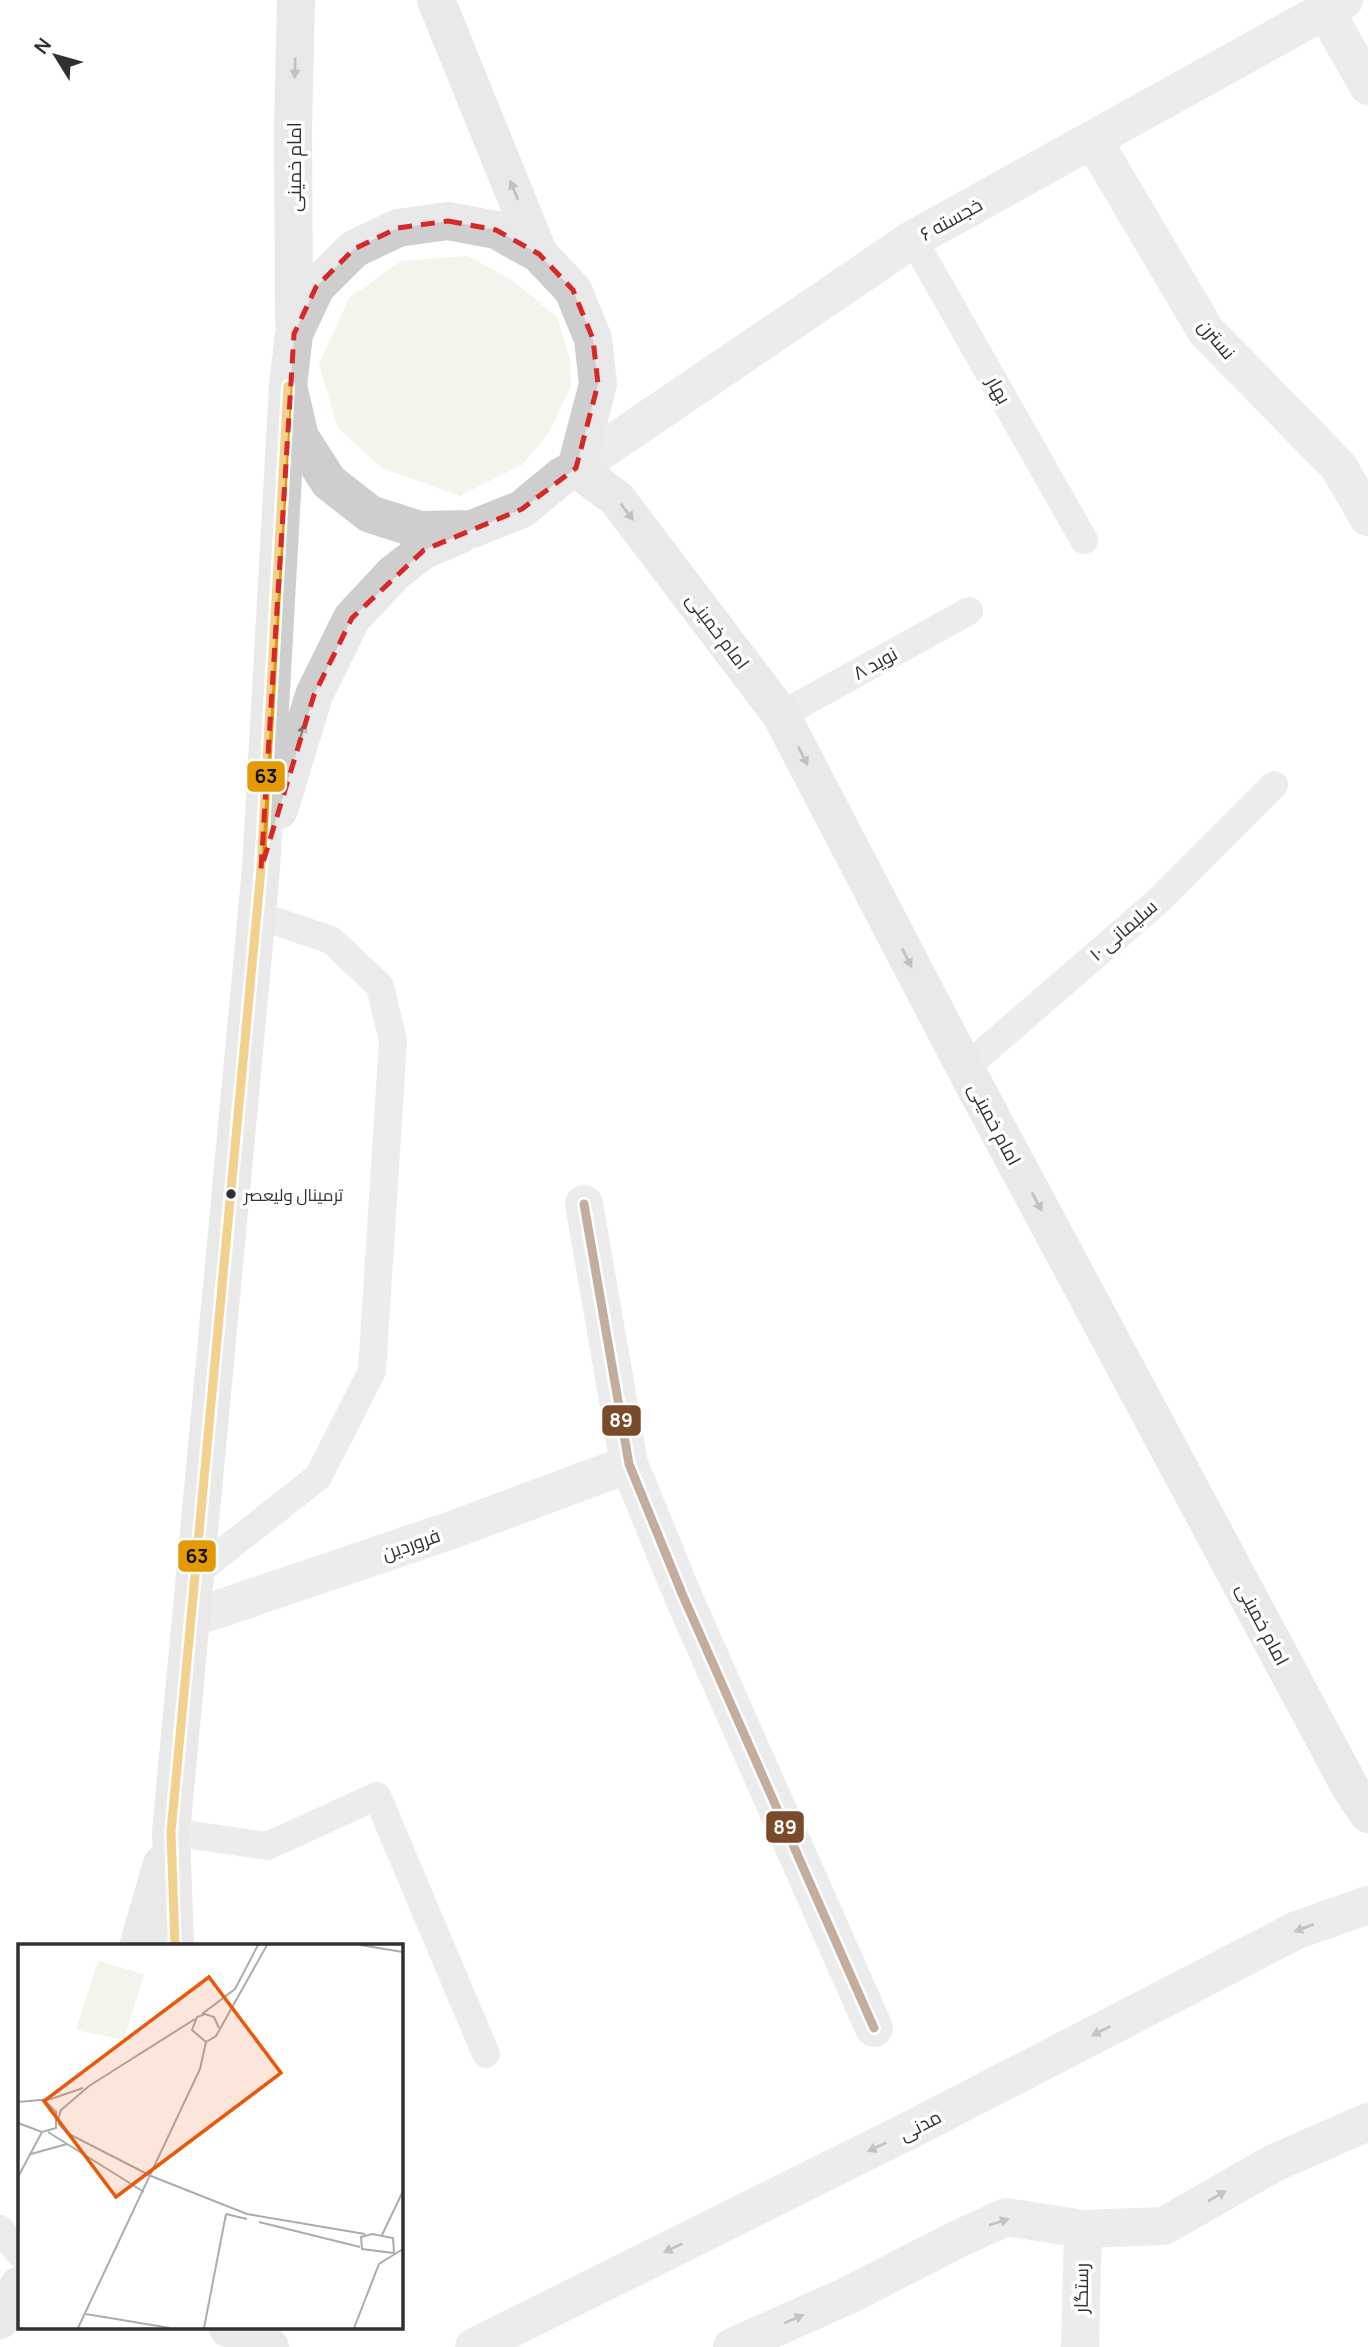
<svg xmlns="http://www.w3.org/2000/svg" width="1368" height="2347" font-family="Manrope,Cairo,sans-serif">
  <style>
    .grass { fill: #f2f5ec }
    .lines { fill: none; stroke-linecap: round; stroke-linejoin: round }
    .service { stroke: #d4d4d4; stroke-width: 28 }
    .minor { stroke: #d4d4d4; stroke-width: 38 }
    .tertiary { stroke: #d4d4d4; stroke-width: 38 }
    .secondary { stroke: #cecece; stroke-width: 38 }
    .bus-1-casing { stroke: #fff; stroke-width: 14 }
    .bus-2-casing { stroke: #fff; stroke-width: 14 }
    .bus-1 { stroke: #7a4b2a; stroke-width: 9 }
    .bus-2 { stroke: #e39a05; stroke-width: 9 }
    .oneway { fill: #777 }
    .oneway2 { fill: #7a7a7a }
    .marked { fill: none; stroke: #d62828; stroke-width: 5; stroke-dasharray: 14 9; stroke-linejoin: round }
    .bus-dot { fill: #303030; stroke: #fff; stroke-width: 2.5 }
    .labels { text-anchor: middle; stroke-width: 7; stroke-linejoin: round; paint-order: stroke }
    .bus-label { font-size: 17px; fill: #303030; stroke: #fff; text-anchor: start }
    .street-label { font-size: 19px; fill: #303030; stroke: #fff }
    .inset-road { fill: none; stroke: #acacac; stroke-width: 2 }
    .view { fill: #e8590c; fill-opacity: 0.15; stroke: #e8590c; stroke-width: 3.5 }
    .inset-edge { fill: none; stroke: #303030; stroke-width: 3.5 }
    .line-badge { stroke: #fff; stroke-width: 2.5 }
    .badge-label { font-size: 19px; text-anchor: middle; font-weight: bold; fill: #fff }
    .pale-badge-label { font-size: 19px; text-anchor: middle; font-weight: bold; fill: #111 }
  </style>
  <rect width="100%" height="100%" fill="#fff"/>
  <path class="grass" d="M468,256L512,280L557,317L570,359L571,386L548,434L522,465L460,496L382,468L338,428L319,365L349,298L401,261Z"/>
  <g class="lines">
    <path class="service" d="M913,239L1084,540
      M781,715L969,611
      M965,1068L1157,902L1274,785
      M196,1573L318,1477L372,1371L393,1041L380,986L331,940L257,915
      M171,1832L267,1846L377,1796L486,2054
      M0,2229L19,2253"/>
    <path class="minor" d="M1325,10L1368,86
      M1093,140L1206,331L1338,466L1368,517
      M576,468L913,239L1344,0
      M584,1204L629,1464L683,1596L874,2028
      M192,1618L452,1530L629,1464
      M1080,2347L1083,2229"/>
    <path class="tertiary" d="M474,2347L914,2128L1297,1930L1368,1905
      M732,2347L847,2296L958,2239L1006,2217L1083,2229L1164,2226L1274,2163L1368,2122"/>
    <path class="secondary" d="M436,0L539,254L573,290L593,339L598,384L576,468L562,476L522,509L472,529L420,530L370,514L329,482L300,437L288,386L294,334L316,287L354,249L398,228L448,221L496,230L539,254
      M294,323L293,129L296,0
      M576,468L617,499L781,715L965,1068L1350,1787L1368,1814
      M279,810L314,695L352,618L394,573L424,550L461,534
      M138,1946L162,1864
      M175,1946L171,1832L261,869L288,386
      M0,2320L19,2285
      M228,2328L259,2338L270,2347"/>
    <g class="bus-1-casing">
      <path id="bus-1" d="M584,1204L629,1464L683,1596L874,2028"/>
    </g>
    <g class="bus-2-casing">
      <path id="bus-2" d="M175,1946L171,1832L261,869L288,386"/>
    </g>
    <use href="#bus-1" class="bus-1"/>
    <use href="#bus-2" class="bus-2"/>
  </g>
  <defs><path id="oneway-solid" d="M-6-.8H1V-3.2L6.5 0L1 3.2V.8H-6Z" transform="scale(1.75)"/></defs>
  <g class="oneway">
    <use href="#oneway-solid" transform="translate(295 68) rotate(91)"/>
    <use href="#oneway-solid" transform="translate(514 190) rotate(-112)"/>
    <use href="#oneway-solid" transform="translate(627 512) rotate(53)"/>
    <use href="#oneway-solid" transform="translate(302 734) rotate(-73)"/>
    <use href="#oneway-solid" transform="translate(803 756) rotate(63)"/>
    <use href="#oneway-solid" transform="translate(907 958) rotate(63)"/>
    <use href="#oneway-solid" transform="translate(1037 1202) rotate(62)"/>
  </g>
  <g class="oneway2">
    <use href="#oneway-solid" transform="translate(1304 1928) rotate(159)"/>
    <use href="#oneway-solid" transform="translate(1101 2031) rotate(153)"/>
    <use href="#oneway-solid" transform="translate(877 2147) rotate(154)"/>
    <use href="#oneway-solid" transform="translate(1217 2196) rotate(-30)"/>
    <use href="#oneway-solid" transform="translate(999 2222) rotate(-18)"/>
    <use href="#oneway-solid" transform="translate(673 2248) rotate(154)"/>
    <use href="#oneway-solid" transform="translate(794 2319) rotate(-24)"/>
  </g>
  <path d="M0 0H1368V2347H0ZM448,221L496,230L539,254L573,290L593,339L598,384L576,468L522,509L424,550L352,618L314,695L261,869L294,334L316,287L354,249L398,228Z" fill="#fff" fill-opacity=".55" fill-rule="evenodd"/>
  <path class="marked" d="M448,221L496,230L539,254L573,290L593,339L598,384L576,468L522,509L424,550L352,618L314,695L261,869L294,334L316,287L354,249L398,228Z"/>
  <circle class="bus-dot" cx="231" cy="1194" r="6"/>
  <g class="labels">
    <g class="bus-label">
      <text x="244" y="1201">ترمینال ولیعصر</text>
    </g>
    <g class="street-label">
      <text transform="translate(294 167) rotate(-90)" y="7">امام خمینی</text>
      <text transform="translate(951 219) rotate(-29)" y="7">خجسته ۶</text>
      <text transform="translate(1217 339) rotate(50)" y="7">نسترن</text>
      <text transform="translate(999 390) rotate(60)" y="7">بهار</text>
      <text transform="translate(718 631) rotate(53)" y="7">امام خمینی</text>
      <text transform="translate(875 663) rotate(-29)" y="7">نوید ۸</text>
      <text transform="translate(1123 930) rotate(-41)" y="7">سلیمانی ۱۰</text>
      <text transform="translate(995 1124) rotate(62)" y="7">امام خمینی</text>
      <text transform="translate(411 1544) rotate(-19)" y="7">فروردین</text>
      <text transform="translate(1263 1624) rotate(62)" y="7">امام خمینی</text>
      <text transform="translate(920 2125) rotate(-27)" y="7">مدنی</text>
      <text transform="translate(1081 2288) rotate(-89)" y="7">رستگار</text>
    </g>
  </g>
  <g transform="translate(18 1944)">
    <rect width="385" height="385" fill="#fff"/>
    <path d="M80,17L126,30L106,96L58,86Z" fill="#f2f5ec"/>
    <path class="inset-road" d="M342,1L385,8M184,70L217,45L240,1M201,84L196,73L187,70L179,73L174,86L188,98L198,92L249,1M0,158L33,155L65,144M40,175L43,166L71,142L177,75M0,179L24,188L38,184V168L26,156M40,179L49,189L133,232M30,188L126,248M13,210L49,200M133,232L229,270L347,290M0,233L24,188M208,270L229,275M241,278L342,303M354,290L375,294L376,309L344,305L343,293ZM364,291L385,247M68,370L152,384M60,384L182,125L188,98M186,384L208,270M336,384L361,320L385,305"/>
    <path class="view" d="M191,33L263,129L98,253L26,157Z"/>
    <rect width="385" height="385" class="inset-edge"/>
  </g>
  <g class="line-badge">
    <rect x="246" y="760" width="40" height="33" rx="7" fill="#e39a05"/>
    <rect x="601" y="1404" width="41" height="33" rx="7" fill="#7a4b2a"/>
    <rect x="177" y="1539" width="40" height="34" rx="7" fill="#e39a05"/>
    <rect x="765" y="1810" width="40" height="34" rx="7" fill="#7a4b2a"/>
  </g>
  <g class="badge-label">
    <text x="621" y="1427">89</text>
    <text x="785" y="1834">89</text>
  </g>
  <g class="pale-badge-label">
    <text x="266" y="783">63</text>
    <text x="197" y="1563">63</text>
  </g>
  <g transform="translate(56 56) rotate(307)" stroke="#ffffff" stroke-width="5" paint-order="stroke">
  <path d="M0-5L12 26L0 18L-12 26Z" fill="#303030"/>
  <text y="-10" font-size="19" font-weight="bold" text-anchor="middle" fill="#303030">N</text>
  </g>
</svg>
